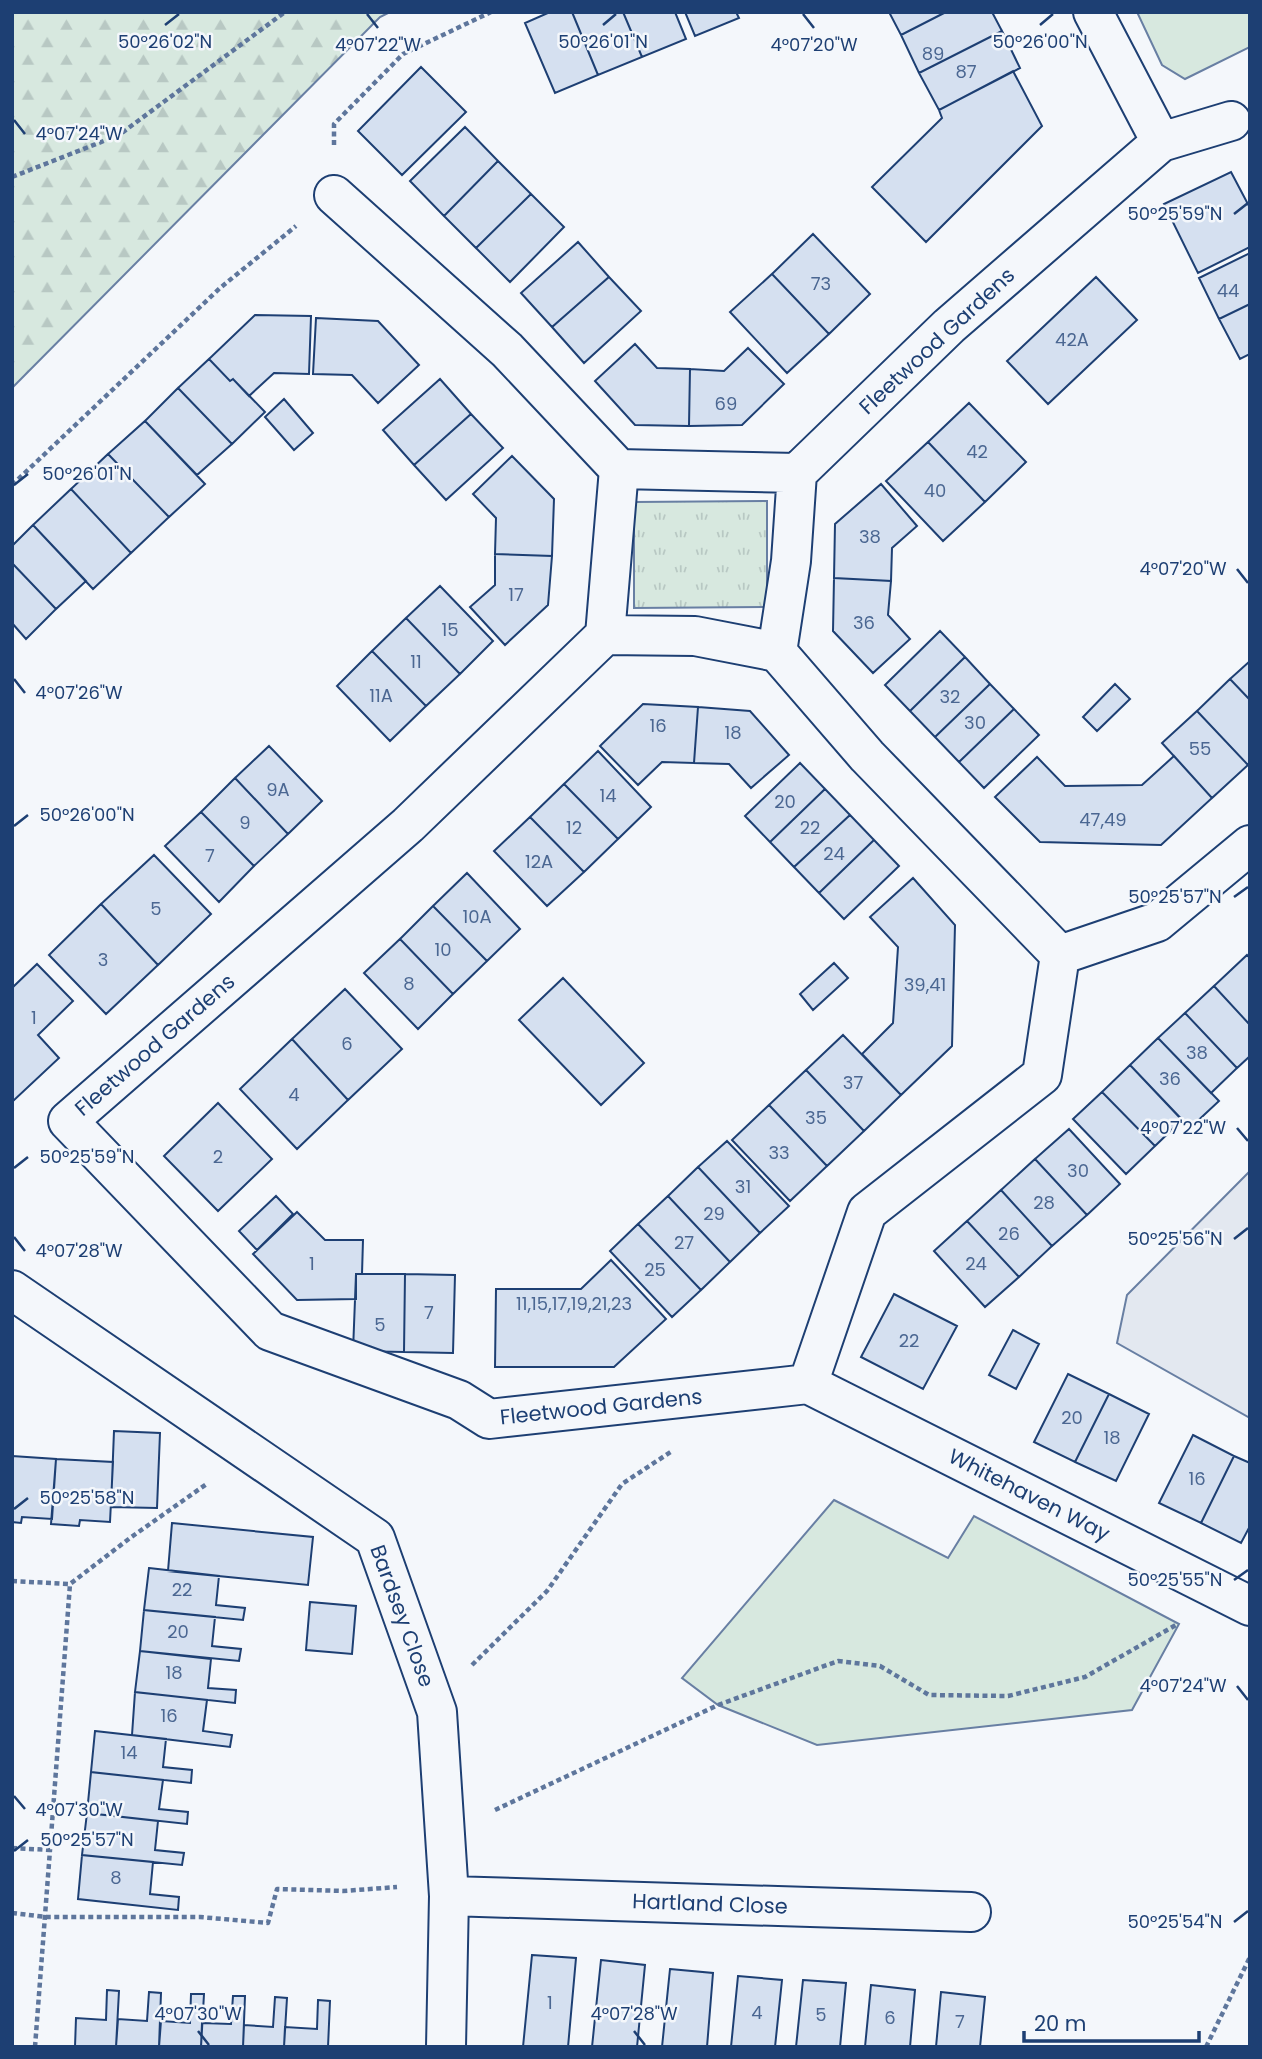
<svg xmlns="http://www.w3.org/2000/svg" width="1262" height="2059" font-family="Poppins,sans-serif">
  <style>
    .grass { fill: url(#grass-tufts); stroke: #687fa3; stroke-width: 2 }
    .forest { fill: url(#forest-firs); stroke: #687fa3; stroke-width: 2 }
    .park { fill: #d7e8df; stroke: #687fa3; stroke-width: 2 }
    .parking { fill: #e3e8f0; stroke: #687fa3; stroke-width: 2 }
    .building { fill: #d5e0f0; stroke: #1d3f73; stroke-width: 2 }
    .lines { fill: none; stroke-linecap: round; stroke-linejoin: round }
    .street-casing { stroke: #1d3f73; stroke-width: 42 }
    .path { stroke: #5e769c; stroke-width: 4.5; stroke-dasharray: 5 3.5; stroke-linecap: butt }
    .street { stroke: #f4f7fb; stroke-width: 38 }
    .ticks { fill: none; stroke: #1d3f73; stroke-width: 2.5 }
    .labels { text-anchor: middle; stroke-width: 5; stroke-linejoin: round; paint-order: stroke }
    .number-label { font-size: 18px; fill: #4b6792 }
    .street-label { font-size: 21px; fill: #1d3f73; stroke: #f4f7fb }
    .ticks-label { font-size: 18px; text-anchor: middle; fill: #1d3f73; stroke: #f4f7fb; stroke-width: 5; stroke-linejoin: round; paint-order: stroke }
  </style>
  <defs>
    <pattern id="grass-tufts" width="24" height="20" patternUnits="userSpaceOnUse" patternTransform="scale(1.75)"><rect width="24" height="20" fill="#d7e8df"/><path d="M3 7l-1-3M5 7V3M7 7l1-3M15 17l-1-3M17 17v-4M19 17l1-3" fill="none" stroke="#b8c8c3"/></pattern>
    <pattern id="forest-firs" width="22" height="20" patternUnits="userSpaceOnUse" patternTransform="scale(1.75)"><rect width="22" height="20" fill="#d7e8df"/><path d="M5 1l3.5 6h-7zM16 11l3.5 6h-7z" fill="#b8c8c3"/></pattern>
  </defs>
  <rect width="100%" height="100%" fill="#f4f7fb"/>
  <path class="grass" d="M767,501V607L634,608V502Z"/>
  <path class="forest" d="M12,12H390L380,17L12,388Z"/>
  <path class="park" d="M1137,12H1250V47L1185,79L1162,65Z
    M834,1500L948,1558L974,1516L1179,1624L1132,1710L817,1745L718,1705L682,1678Z"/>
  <path class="parking" d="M1250,1171V1418L1117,1343L1127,1295Z"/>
  <path class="building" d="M550,12H572L598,75L555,93L525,23Z
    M572,12H623L642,57L598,75Z
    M623,12H675L686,39L642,57Z
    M685,12H736L739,18L695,36Z
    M889,12H946L901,35Z
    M946,12H992L1002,31L919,73L901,35Z
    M1002,31L1020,68L939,110L919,73Z
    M421,67L466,112L402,175L358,131Z
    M1013,71L1042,126L926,242L872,187L942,118L939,110Z
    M465,127L498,161L444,216L410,181Z
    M498,161L531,194L476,248L444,216Z
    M1231,172L1250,208V247L1198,273L1164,204Z
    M531,194L564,227L510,282L476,248Z
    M813,234L870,294L829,334L772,274Z
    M578,242L609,277L552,327L521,293Z
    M1250,253V304L1219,319L1199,278Z
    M772,274L829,334L787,373L730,312Z
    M609,277L641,311L584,363L552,327Z
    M1096,277L1137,320L1048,404L1007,361Z
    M1250,304V354L1240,359L1219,319Z
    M255,315L311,316L309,374L274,373L249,396L233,379L230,381L209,359Z
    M316,318L378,321L419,365L378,403L352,375L313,374Z
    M635,344L657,368L690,369L689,426L635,425L595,381Z
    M748,348L784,384L742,425L689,426L690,369L724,371Z
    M209,359L230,381L233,379L265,412L232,444L178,388Z
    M440,379L471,414L414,465L383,430Z
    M178,388L232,444L197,475L145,421Z
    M284,399L313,433L294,450L265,417Z
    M969,403L1026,462L985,502L928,442Z
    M471,414L503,448L446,500L414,465Z
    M145,421L205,484L169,517L108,454Z
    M928,442L985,502L943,541L886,481Z
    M108,454L169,517L131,553L71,489Z
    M512,456L554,499L552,556L495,554L496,518L473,494Z
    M881,484L917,526L892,548L891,581L834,578L835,524Z
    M71,489L131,553L93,589L33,525Z
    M33,525L86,581L56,609L12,563V546Z
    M495,554L552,556L548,605L505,645L470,607L495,585Z
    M12,563L56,609L26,639L12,623Z
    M834,578L891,581L888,615L910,639L873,673L833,631Z
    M440,586L493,641L460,674L406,618Z
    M406,618L460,674L426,706L372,651Z
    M940,631L965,657L910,711L885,685Z
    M372,651L426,706L390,741L337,686Z
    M965,657L990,684L935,737L910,711Z
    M1250,661V700L1230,679Z
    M1230,679L1250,700V763L1248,765L1197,711Z
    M990,684L1014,709L959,762L935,737Z
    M1115,684L1130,699L1097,731L1083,717Z
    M643,704L698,707L694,763L662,762L638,785L600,746Z
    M698,707L750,711L789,755L751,788L729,764L694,763Z
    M1014,709L1039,735L984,788L959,762Z
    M1197,711L1248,765L1212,798L1162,743Z
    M269,746L322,801L288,834L235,778Z
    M598,751L651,807L618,839L564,784Z
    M1174,756L1212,798L1161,845L1040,842L995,797L1037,757L1065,786L1142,785Z
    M800,763L825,789L770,842L745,816Z
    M235,778L288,834L254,866L201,812Z
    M564,784L618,839L584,872L530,817Z
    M825,789L850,815L794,867L770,842Z
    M201,812L254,866L219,902L165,846Z
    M850,815L874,840L819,893L794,867Z
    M530,817L584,872L547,906L494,851Z
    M874,840L899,866L844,919L819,893Z
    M154,855L211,914L158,965L101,904Z
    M467,873L520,929L487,961L433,906Z
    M913,878L955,925L952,1046L901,1095L862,1054L893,1023L898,947L870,917Z
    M101,904L158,965L106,1014L49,955Z
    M433,906L487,961L453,994L400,939Z
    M400,939L453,994L418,1029L364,973Z
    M1247,955L1250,958V1025L1214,986Z
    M834,963L848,978L813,1010L800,994Z
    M37,964L73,1001L38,1035L59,1058L12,1102V988Z
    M563,978L644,1063L601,1105L519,1020Z
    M1214,986L1250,1025V1056L1237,1068L1185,1013Z
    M345,989L402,1049L348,1100L292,1039Z
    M1185,1013L1237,1068L1211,1093L1158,1038Z
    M843,1035L901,1095L864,1131L806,1070Z
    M1158,1038L1219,1101L1190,1128L1130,1065Z
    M292,1039L348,1100L297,1149L240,1089Z
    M1130,1065L1182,1120L1155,1146L1102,1092Z
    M806,1070L864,1131L827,1166L769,1105Z
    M1102,1092L1155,1146L1126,1174L1073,1119Z
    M218,1103L272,1159L218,1211L164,1156Z
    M769,1105L827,1166L790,1201L732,1140Z
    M1069,1129L1120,1184L1087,1215L1035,1159Z
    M727,1141L789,1206L760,1233L698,1167Z
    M1035,1159L1087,1215L1052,1246L1001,1190Z
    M698,1167L760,1233L730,1262L668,1196Z
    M1001,1190L1052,1246L1019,1277L967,1221Z
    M276,1196L293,1214L257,1250L239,1231Z
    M668,1196L730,1262L701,1290L638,1224Z
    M297,1212L325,1240H363L362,1274H356V1299L297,1300L253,1254Z
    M967,1221L1019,1277L985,1307L934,1251Z
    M638,1224L701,1290L672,1317L610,1251Z
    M611,1260L666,1319L614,1367H495L496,1289H581Z
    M356,1274H405L404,1352L353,1351Z
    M405,1274L455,1275L453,1353L404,1352Z
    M894,1294L957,1326L923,1389L861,1357Z
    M1013,1330L1039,1344L1016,1389L989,1375Z
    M1068,1374L1109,1394L1075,1462L1034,1442Z
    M1109,1394L1149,1414L1116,1481L1075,1462Z
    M114,1431L160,1433L157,1508L111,1507Z
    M1193,1435L1234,1456L1201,1523L1159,1503Z
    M12,1456L56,1459L52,1519L22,1517L21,1523L12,1522Z
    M1234,1456L1250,1463V1526L1241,1543L1201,1523Z
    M56,1459L113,1462L110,1522L80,1520L79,1526L51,1524Z
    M172,1523L313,1537L308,1585L168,1571Z
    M149,1568L219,1576L216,1605L245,1608L243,1620L144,1610Z
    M310,1602L356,1606L352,1654L306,1650Z
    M144,1610L215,1617L212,1646L241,1649L239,1661L140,1651Z
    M140,1651L211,1659L208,1688L236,1690L235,1703L135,1692Z
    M135,1692L207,1700L203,1731L232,1735L230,1747L132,1735Z
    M95,1731L166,1739L163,1767L192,1770L191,1783L91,1772Z
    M91,1772L163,1780L159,1809L188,1812L187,1824L87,1813Z
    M87,1813L158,1821L155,1850L184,1853L182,1865L82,1855Z
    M82,1855L153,1862L150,1894L179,1897L178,1910L78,1899Z
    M532,1955L576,1958L568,2047H523Z
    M601,1960L645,1965L637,2047H592Z
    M670,1969L713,1973L707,2047H662Z
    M738,1976L782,1980L775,2047H731Z
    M803,1980L846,1983L840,2047H796Z
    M871,1985L915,1990L910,2047H865Z
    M107,1990L119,1991L116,2047H75L76,2018L106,2020Z
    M149,1992L161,1993L159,2047H116L118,2019L147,2021Z
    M941,1992L985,1997L980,2047H936Z
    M191,1994H204L201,2047H159L161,2021L190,2023Z
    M233,1996H245L243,2047H201L202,2023L231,2024Z
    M275,1997L287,1998L284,2047H243L244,2025L273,2027Z
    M318,2000L330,2001L328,2047H284L285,2027L317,2029Z"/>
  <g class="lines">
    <g class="street-casing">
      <path id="street" d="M1093,12L1161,142
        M334,195L507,350L619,469L605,635L408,825L68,1121L270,1331L459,1400L489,1419L808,1384L867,1212L1042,1075L1060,955
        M619,469L797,473
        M605,635L695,636L777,652L867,756L1060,955
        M777,652L791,561L797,473L949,326L1161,142L1231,121
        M1060,955L1157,922L1250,845
        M12,1290L375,1538L437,1712L449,1896L446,2047
        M808,1384L1250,1606
        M449,1896L971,1912"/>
    </g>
    <path class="path" d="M334,145V124L403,54L491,12
      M12,177L119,135L285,12
      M12,485L220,288L296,226
      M12,1581L70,1584L130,1538L208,1483
      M472,1665L547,1591L622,1484L672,1451
      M495,1810L718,1705L838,1661L880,1666L929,1695L1008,1696L1085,1677L1176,1625
      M12,1848L50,1850L70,1584
      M12,1913L46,1917H200L268,1923L277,1889L343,1891L397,1887
      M35,2047L50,1850
      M1206,2047L1250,1957"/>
    <use href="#street" class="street"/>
  </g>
  <path class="ticks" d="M367,14L378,28M803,14L814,28M165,25L179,14M603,25L616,14M1040,25L1053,14M14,120L25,134M1234,214L1248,203M14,485L28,474M1237,569L1248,583M14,679L25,693M14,826L28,815M1234,897L1248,887M1237,1128L1248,1141M14,1168L28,1157M14,1237L25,1251M1234,1239L1248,1228M14,1509L28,1498M1234,1580L1248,1570M1237,1686L1248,1700M14,1796L25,1809M14,1851L28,1840M1234,1922L1248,1911M198,2031L209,2045M634,2031L645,2045"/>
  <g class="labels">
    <g class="number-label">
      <text x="933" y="60">89</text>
      <text x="966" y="78">87</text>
      <text x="821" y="290">73</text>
      <text x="1228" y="297">44</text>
      <text x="1072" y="346">42A</text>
      <text x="726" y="410">69</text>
      <text x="977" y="458">42</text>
      <text x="935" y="497">40</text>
      <text x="870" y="543">38</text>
      <text x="516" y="601">17</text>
      <text x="864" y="629">36</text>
      <text x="450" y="636">15</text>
      <text x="416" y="668">11</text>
      <text x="381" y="702">11A</text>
      <text x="950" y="703">32</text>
      <text x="975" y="729">30</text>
      <text x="658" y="732">16</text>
      <text x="733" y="739">18</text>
      <text x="1200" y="755">55</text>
      <text x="278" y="796">9A</text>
      <text x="608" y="802">14</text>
      <text x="785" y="808">20</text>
      <text x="1103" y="826">47,49</text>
      <text x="245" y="829">9</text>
      <text x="574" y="834">12</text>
      <text x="810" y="834">22</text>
      <text x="834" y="860">24</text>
      <text x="210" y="862">7</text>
      <text x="539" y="868">12A</text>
      <text x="156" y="915">5</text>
      <text x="477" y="923">10A</text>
      <text x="443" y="956">10</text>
      <text x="103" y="966">3</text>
      <text x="409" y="990">8</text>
      <text x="925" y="991">39,41</text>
      <text x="34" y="1024">1</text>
      <text x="347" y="1050">6</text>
      <text x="1197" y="1059">38</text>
      <text x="1170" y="1085">36</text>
      <text x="853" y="1089">37</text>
      <text x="294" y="1101">4</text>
      <text x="816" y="1124">35</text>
      <text x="779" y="1159">33</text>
      <text x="218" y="1163">2</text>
      <text x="1078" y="1177">30</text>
      <text x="743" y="1193">31</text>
      <text x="1044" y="1209">28</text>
      <text x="714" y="1220">29</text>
      <text x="1009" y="1240">26</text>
      <text x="684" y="1249">27</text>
      <text x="312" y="1270">1</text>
      <text x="976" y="1270">24</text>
      <text x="655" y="1276">25</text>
      <text x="574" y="1310">11,15,17,19,21,23</text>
      <text x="429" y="1319">7</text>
      <text x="380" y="1331">5</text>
      <text x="909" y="1347">22</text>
      <text x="1072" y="1424">20</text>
      <text x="1112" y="1444">18</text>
      <text x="1197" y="1485">16</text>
      <text x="182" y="1596">22</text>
      <text x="178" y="1638">20</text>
      <text x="174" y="1679">18</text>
      <text x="169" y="1722">16</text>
      <text x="129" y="1759">14</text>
      <text x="116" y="1884">8</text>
      <text x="550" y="2009">1</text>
      <text x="757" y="2019">4</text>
      <text x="821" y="2021">5</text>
      <text x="890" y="2024">6</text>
      <text x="960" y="2028">7</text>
    </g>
    <g class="street-label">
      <text transform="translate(937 341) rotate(-43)" y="7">Fleetwood Gardens</text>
      <text transform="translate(155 1045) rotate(-41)" y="7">Fleetwood Gardens</text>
      <text transform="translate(601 1407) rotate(-6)" y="7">Fleetwood Gardens</text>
      <text transform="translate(1029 1495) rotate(27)" y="7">Whitehaven Way</text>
      <text transform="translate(402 1616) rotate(70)" y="7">Bardsey Close</text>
      <text transform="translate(710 1904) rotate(2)" y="7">Hartland Close</text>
    </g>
  </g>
  <g class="ticks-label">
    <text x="1040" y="48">50°26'00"N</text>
    <text x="165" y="48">50°26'02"N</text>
    <text x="603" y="48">50°26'01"N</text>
    <text x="378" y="51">4°07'22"W</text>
    <text x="814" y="51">4°07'20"W</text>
    <text x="79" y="140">4°07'24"W</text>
    <text x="1175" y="220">50°25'59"N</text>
    <text x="87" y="480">50°26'01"N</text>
    <text x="1183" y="575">4°07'20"W</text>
    <text x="79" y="699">4°07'26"W</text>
    <text x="87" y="821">50°26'00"N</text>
    <text x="1175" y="903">50°25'57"N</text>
    <text x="1183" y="1134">4°07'22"W</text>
    <text x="87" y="1163">50°25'59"N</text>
    <text x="1175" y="1245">50°25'56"N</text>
    <text x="79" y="1257">4°07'28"W</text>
    <text x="87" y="1504">50°25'58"N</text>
    <text x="1175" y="1586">50°25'55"N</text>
    <text x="1183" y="1692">4°07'24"W</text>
    <text x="79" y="1816">4°07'30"W</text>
    <text x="87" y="1846">50°25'57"N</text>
    <text x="1175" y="1928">50°25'54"N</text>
    <text x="198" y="2020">4°07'30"W</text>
    <text x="634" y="2020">4°07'28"W</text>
  </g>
  <rect width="1262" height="2059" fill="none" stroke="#1d3f73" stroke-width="28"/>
  <path d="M1024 2031v10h175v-10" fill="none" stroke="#1d3f73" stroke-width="3.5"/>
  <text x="1034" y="2031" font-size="21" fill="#1d3f73" stroke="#f4f7fb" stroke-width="5" paint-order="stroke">20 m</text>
</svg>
